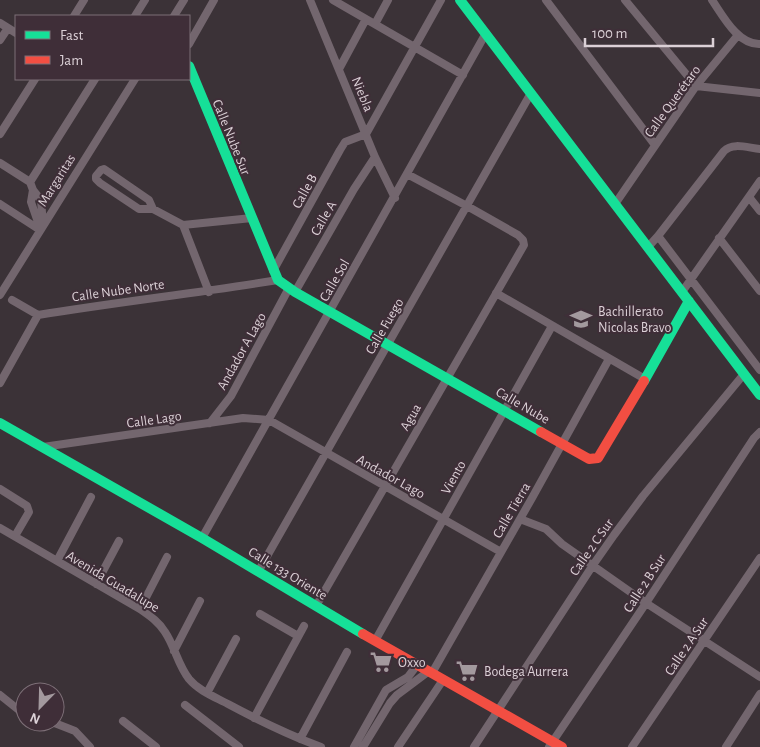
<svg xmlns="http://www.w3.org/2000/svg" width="760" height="747" font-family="'Alegreya Sans',sans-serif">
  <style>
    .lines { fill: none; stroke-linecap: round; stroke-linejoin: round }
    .street { stroke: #73666e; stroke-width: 8 }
    .fast { stroke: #16e098; stroke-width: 10 }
    .jam { stroke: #f24e42; stroke-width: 10 }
    .labels { text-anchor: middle; stroke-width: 4; stroke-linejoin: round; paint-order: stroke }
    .street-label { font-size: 14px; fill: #dbd0d6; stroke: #3f2e38 }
    .poi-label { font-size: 14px; fill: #dbd0d6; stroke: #3f2e38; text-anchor: start }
  </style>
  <rect width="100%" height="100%" fill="#3b3237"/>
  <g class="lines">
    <path class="street" d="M310,0L375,157L395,198
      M333,0L463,75
      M546,0L655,145
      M625,0L696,86L760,93
      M712,0C723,16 738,45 760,44
      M74,16L84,0
      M135,16L145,0
      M174,16L184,0
      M0,23L16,33
      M375,24L388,0
      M0,40L8,28
      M189,44L214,0
      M339,69L366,19
      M0,134L35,79
      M0,163L30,182L33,190L41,200L43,225
      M30,182L95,79
      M33,190L31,202L40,228
      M749,197L760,211
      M0,204L40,230
      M615,204L696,86L738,35
      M153,209L149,200L104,169L101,170L96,176V179L100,183L139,209H153L183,225
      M183,225L209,292
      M183,225L252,218
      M658,236L760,370
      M719,238L760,291
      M648,247L658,236L724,151C733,142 748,148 760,149
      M273,271L340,150L345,142L366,134L441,0
      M295,292L354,189L375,157
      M682,292L760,181
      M496,293L645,379
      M0,295L135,79
      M12,300L38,315
      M38,315C118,302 198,293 278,280
      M0,383L38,315
      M210,423L231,396L289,288
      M43,447L243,418L269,420L501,552
      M0,489L27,506L29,512L15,536
      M520,519L546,529L562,544L646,603L760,677
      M0,528L140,609C150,616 159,622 165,632C175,647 178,665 189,679C199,691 215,697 228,704C258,720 289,735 321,747
      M202,538L486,33
      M57,561L91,497
      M258,572L531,93
      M96,584L119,541
      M316,606L524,245L523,240L518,235L467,206L407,174
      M140,609L167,557
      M260,614L298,636
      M375,641L552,326
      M174,651L200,601
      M432,673L532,498L609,359
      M207,693L236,639
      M0,695L25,715
      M185,705L239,747
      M254,718L304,626
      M123,721L156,747
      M52,722L75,731L90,747
      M300,739L347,652
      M354,747L386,690L408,677L417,665
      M363,747L390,703L397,695L429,671
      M398,747L443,680
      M474,747L593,565L614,535L643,496L744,374
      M549,747L646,603L754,438L760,432
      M632,747L760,558
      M726,747L760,694"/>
    <path class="fast" d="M460,0L760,395
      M189,66L278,280L295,292L541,432
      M644,381L689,301
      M0,423L202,538L363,634"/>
    <path class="jam" d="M541,432L589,459L598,458L644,381
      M363,634L562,747"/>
  </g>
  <defs>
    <g id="school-bare" transform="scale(1.725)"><path d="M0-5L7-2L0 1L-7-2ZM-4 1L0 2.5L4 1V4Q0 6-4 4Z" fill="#a3999e" stroke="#3f2e38" stroke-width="2.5" paint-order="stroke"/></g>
    <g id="supermarket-bare" transform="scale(1.725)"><path d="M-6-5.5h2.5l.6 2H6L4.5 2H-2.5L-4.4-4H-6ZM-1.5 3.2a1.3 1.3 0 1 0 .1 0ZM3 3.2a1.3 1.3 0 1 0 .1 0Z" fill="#a3999e" stroke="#3f2e38" stroke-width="2.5" paint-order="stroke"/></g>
  </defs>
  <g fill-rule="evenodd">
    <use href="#school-bare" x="581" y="319"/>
    <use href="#supermarket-bare" x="381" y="662"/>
    <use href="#supermarket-bare" x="467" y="671"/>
  </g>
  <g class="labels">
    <g class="street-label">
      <text transform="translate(363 94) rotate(68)" y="5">Niebla</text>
      <text transform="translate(672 101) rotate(-54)" y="5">Calle Querétaro</text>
      <text transform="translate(232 137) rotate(68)" y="5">Calle Nube Sur</text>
      <text transform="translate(56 180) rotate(-58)" y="5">Margaritas</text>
      <text transform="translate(304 191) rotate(-61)" y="5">Calle B</text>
      <text transform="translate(323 218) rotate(-60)" y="5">Calle A</text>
      <text transform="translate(334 280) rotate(-60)" y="5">Calle Sol</text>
      <text transform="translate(118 290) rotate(-8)" y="5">Calle Nube Norte</text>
      <text transform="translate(384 326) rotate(-60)" y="5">Calle Fuego</text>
      <text transform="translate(241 351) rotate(-61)" y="5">Andador A Lago</text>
      <text transform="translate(523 405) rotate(30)" y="5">Calle Nube</text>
      <text transform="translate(410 417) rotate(-60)" y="5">Agua</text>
      <text transform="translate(154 419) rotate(-8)" y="5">Calle Lago</text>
      <text transform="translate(391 476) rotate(29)" y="5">Andador Lago</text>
      <text transform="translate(453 477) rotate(-61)" y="5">Viento</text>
      <text transform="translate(511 510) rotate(-60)" y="5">Calle Tierra</text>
      <text transform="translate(591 547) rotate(-55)" y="5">Calle 2 C Sur</text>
      <text transform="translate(288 573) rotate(31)" y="5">Calle 133 Oriente</text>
      <text transform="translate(113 581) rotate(31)" y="5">Avenida Guadalupe</text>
      <text transform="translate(644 583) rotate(-57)" y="5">Calle 2 B Sur</text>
      <text transform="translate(686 646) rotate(-56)" y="5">Calle 2 A Sur</text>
    </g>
    <g class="poi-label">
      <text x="598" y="316">Bachillerato<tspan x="598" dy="16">Nicolas Bravo</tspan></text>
      <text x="398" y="667">Oxxo</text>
      <text x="484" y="676">Bodega Aurrera</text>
    </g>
  </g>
  <rect x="15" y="15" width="175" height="65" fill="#3f2e38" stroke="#7d6f77"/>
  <rect x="25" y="31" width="25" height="8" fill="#16e098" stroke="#7d6f77"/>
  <text x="60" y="40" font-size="15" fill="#dbd0d6">Fast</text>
  <rect x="25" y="56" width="25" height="8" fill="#f24e42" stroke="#7d6f77"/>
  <text x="60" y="65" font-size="15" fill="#dbd0d6">Jam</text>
  <g transform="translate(40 707) rotate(203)"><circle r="24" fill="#3f2e38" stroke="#7d6f77"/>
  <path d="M0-4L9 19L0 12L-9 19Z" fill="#a3999e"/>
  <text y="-8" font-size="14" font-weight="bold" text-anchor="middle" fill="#dbd0d6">N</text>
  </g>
  <path d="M585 38v8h128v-8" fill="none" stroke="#dbd0d6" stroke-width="2.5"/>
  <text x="592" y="38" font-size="15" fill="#dbd0d6" stroke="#3f2e38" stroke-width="4" paint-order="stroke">100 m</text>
</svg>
